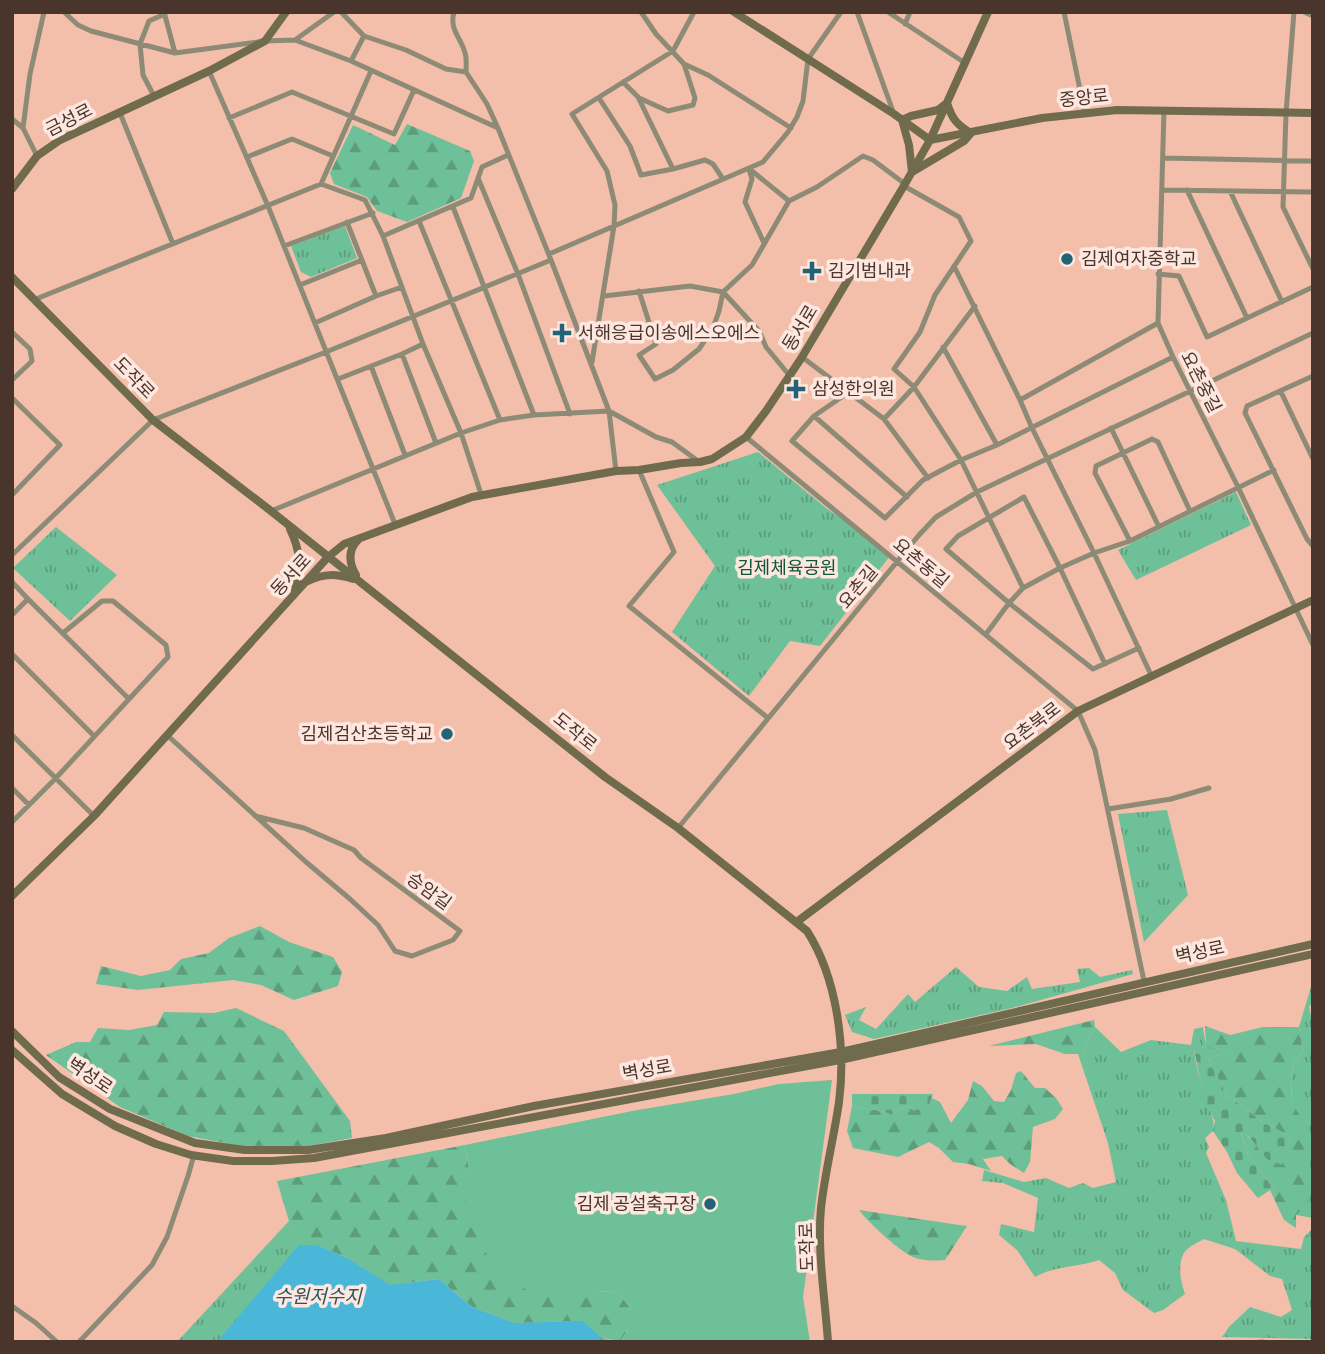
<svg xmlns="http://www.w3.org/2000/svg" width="1325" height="1354" font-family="Commissioner,'Noto Sans KR',sans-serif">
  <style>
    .grass { fill: url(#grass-tufts) }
    .forest { fill: url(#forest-firs) }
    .cemetery { fill: url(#cemetery-stones) }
    .pitch { fill: #6ec098 }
    .water { fill: #4ab7d8 }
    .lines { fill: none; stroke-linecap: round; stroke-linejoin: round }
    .street { stroke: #8d8a75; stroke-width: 5 }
    .secondary { stroke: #6f6b4c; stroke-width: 8 }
    .poi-dot { fill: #226377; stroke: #fee7df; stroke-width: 2.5 }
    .labels { text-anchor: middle; stroke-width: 7; stroke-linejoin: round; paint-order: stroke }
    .street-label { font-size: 18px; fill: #4a352d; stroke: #fee7df }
    .poi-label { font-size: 18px; fill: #4a352d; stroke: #fee7df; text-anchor: start }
    .park-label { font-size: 18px; fill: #0c5539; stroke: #fee7df }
    .water-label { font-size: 19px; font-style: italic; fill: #285664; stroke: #fee7df }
  </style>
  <defs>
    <pattern id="grass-tufts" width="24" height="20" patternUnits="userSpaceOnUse" patternTransform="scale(1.75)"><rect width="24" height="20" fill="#6ec098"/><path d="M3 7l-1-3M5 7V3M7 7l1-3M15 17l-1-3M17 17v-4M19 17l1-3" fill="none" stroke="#5c9d7c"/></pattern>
    <pattern id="forest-firs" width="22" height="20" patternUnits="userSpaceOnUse" patternTransform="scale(1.75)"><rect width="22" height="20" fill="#6ec098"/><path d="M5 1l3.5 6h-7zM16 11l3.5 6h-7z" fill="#5c9d7c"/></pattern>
    <pattern id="cemetery-stones" width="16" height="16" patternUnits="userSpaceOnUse" patternTransform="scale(1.75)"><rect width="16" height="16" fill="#6ec098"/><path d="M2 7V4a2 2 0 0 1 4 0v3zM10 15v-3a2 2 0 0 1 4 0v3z" fill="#5c9d7c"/></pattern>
  </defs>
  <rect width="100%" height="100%" fill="#f3beaa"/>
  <path class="grass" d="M345,226L357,258L311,277L301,272L291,246Z
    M758,452L826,508L865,534L890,556L820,646L790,641L749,696L672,632L715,566L657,485Z
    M1236,492L1251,525L1136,580L1118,550Z
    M56,527L117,575L70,621L13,568Z
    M1167,810L1188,895L1144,942L1118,814Z
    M956,967L979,987L1007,991L1027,977L1032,989L1080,982L1077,969L1089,968L1100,977L1132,970L1133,974L1012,1008L874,1039L852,1032L845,1015L866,1007L859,1020L876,1029L908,994L915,1002Z
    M1313,980V1004L1309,1006L1313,1026V1218L1296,1215L1291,1076L1294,1062L1303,1051L1299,1027Z
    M1095,1027L1121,1052L1151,1040L1191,1045L1194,1029L1203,1027L1206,1047L1194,1050C1196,1068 1202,1086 1208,1104C1211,1116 1215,1119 1213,1131L1205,1138L1209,1147L1206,1153L1226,1200L1236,1241L1301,1249L1304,1237L1313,1228V1339L1222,1337L1229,1327L1250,1307L1281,1317L1292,1310L1282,1279L1270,1276L1235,1249L1204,1239C1197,1243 1189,1246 1184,1253C1177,1264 1181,1283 1185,1294L1163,1310L1154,1313L1123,1290L1115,1273L1099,1260C1079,1267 1054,1266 1035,1277L1017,1250L999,1235L1001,1224L1034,1232L1038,1198L1003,1183L982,1181L984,1170L1024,1182L1046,1178L1069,1188L1083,1183L1093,1188L1116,1182L1108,1143L1078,1054H1082Z
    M289,1221L300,1245L515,1323L583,1321L601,1337L616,1342H177Z"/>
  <path class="forest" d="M407,124L470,151L474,161L461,198L407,222L377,211L367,197L334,184L330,173L353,125L395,145Z
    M260,926L289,942L333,957L342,972L338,986L294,1000L261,985L233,980L138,990L96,984L101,966L141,976L170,970L181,959L209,953L229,938Z
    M236,1008L284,1031L350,1121L352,1138L308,1146H241L188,1136L120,1107L46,1055L76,1042H90L98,1028L129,1030L157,1025L164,1012L214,1013Z
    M1094,1020L1095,1027L1082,1054H1065L1036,1044L989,1046Z
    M1205,1026L1230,1035L1263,1027H1299L1303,1051L1294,1062L1291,1076L1292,1103L1305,1124L1312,1141L1307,1204L1296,1215V1228L1284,1220L1270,1190L1273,1188L1248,1154L1240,1130C1257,1143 1260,1156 1281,1164L1290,1136L1262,1122L1245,1108L1227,1096L1208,1059L1229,1050L1206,1047Z
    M1021,1071L1035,1088H1045L1056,1098L1063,1109L1055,1119L1033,1127L1030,1162L1024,1173L1010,1164L1002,1156L983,1159L991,1171L969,1164L953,1162L939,1148L929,1142L898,1157L853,1148L847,1131L852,1106L881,1111L893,1115L907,1105L923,1118L932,1098L940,1102L951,1123L968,1100L973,1081L982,1086L994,1101L1004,1102L1011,1090L1016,1073Z
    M465,1145L469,1168L593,1292L617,1291L632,1310L629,1328L620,1342L601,1337L583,1321L515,1323L472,1307L439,1279L390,1285L349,1259L318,1245H299L289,1221L277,1181Z
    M859,1210L959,1225L967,1226L945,1260C934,1261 921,1261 911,1256C896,1248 869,1223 859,1210Z"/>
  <path class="cemetery" d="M1206,1047L1231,1050L1208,1059L1227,1096L1245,1108L1262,1122L1290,1136L1282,1165L1267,1159L1249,1137L1240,1131L1248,1154L1273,1188L1258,1198L1237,1173L1227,1152L1213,1131L1215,1121L1208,1108L1200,1079L1194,1049Z
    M852,1094H933L924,1119L907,1105L893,1115L881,1111L852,1106Z"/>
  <path class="pitch" d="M832,1080L803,1297L810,1342H620L629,1328L625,1318L632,1310L617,1291L593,1292L563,1295L533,1294L513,1281L487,1255L461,1190L477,1177L469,1168L465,1145L632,1111L734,1094L779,1084Z"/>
  <path class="water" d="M299,1245H318L349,1259L390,1285L439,1279L472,1307L515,1323L583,1321L601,1337L598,1342H217Z"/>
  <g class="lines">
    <path class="street" d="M64,12L78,25L91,31L175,53L265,41L295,40L351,61L498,128L551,260L609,411L616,471
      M164,12L175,53
      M341,12L364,36L406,50L446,69L466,72
      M454,12C449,30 461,37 465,53C467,59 466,66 466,72
      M641,12L656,34L684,64L708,75L791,128
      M857,12L894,114
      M888,12L965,63
      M1064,12L1085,114
      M1294,12L1286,113L1283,207L1313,269
      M1304,12L1313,16
      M905,24L910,12
      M295,40L334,12
      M351,61L364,36
      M209,71L268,206L395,524
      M466,72L487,104L497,126
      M623,82L639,98L668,111L693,105L695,98L684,64
      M154,96L143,75L140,44L149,21L165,14
      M599,98L630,146L641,175L673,169L705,160L713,164L723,179
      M639,99L673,169
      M1164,110L1158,323L1173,357L1238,487L1313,645
      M120,113L173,244
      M229,118L292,92L394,134L414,90
      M12,119L23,128L37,156
      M23,128L30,74L44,12
      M247,157L292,139L333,156
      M1163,158L1313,161
      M749,169L752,179L745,202L764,243
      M752,171L789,201
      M478,178L518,274L570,414
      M321,184L371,71
      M904,186L959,217L971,241L935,295L920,332L894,369L914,387L961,460L1023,588
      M1162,190L1313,192
      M1187,190L1247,318
      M1230,191L1282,302
      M453,207L534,415
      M419,221L500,420
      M347,222L376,296
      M383,236L471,198L482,167L508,155
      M284,246L373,213
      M549,254L763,162L788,132L797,117L803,101L808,59L841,12
      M954,266L1020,400L1032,428L1094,553L1152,677
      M1158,274L1179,276L1207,337L1313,287
      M300,285L362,260
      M639,291L656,344L639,355L655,379L673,370L699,349L713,328L719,311L723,292L752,265L789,201L817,187L863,156L873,160L905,184
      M604,296L690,286L723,292L759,331L766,347L789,375
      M36,299L321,184L365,200L383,236L423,344L461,433L481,494
      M315,323L376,296L402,287
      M12,332L30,349L32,361L12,380
      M943,347L997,445
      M402,354L436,443
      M802,357L884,419L928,478
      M592,362L614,226L615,205L607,171L572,114L673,51L694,12
      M371,366L405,455
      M1313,376L1247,406L1245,413L1307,539L1313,546
      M338,379L402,354L423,344
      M849,392L814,416L792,441L885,518L923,480L961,460L997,445L1173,357
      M1281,392L1313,459
      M12,398L60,445L12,495
      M1020,400L1158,323
      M814,416L907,497
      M884,419L914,387L975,306
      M1111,428L1159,527
      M746,437L1078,711L1095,750L1144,981
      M639,470L674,552L629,606L768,718
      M271,511L461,433L500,420L534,415L609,411L656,437L672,442L698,461
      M1130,541L1095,473L1096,466L1152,439L1158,442L1190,511
      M12,555L153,420L326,352L551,260
      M12,582L28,599L128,698
      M12,615L28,599
      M986,634L1009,603L1023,588L1060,568L1094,553L1130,541L1274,470
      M12,654L94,736
      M1105,664L1060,568L1024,497L958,536L946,549L1009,603L1093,669L1139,648
      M12,735L94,816
      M167,735L306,862L350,899L378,925L395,951L412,956L453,940L460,931L361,858L354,850L304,828L255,816
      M12,788L29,805
      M1108,809L1171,799L1209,788
      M12,822L55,779L168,657L166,645L113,601H102L63,633
      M678,828L919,535L936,517L977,492L1313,333
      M12,1306L36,1323L57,1342
      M79,1342L152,1265L167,1237L188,1176L194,1155
      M1260,1342H1263"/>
    <path class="secondary" d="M734,12L894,114L930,140L1042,118L1117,110L1313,113
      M947,103C952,119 957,125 971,133L964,141L912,172L909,145L902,120L911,116L938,110Z
      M12,189L37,156L60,140L209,71L265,41L286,12
      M12,277L153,420L271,511L605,777L678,828L807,931C837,978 846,1047 839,1102C834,1137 825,1172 821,1208C817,1250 825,1299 828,1342
      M290,529C301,552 301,566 295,591
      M356,575C349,563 347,551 358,540
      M308,581C324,573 337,574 353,579
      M12,896L94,816L328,557L344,544L472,497L616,471L639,470L681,463L700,462L712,459L746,437L766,411L802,357L905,184L930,140L988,12
      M798,921L1078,711L1313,600
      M12,1031L59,1077L110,1109L195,1143L245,1150H308L386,1138L534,1106L841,1052L1313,944
      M12,1050L62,1094L115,1126L156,1144L191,1155L233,1161H272L314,1158L840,1060L1313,954"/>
  </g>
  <g class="poi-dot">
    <circle cx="1067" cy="259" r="7"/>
    <path d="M808.5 260.5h7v7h7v7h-7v7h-7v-7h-7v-7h7z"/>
    <path d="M558.5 322.5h7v7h7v7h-7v7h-7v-7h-7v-7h7z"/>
    <path d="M792.5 378.5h7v7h7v7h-7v7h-7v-7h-7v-7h7z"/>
    <circle cx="447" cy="734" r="7"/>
    <circle cx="710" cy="1204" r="7"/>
  </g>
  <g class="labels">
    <g class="street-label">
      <text transform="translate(1084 98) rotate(-6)" y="6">중앙로</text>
      <text transform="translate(69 120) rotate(-27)" y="6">금성로</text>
      <text transform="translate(800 328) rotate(-59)" y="6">동서로</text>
      <text transform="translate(134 378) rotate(46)" y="6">도작로</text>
      <text transform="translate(1201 382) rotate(63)" y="6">요촌중길</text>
      <text transform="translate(921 563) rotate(40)" y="6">요촌동길</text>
      <text transform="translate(291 575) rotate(-48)" y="6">동서로</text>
      <text transform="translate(858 587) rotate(-50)" y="6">요촌길</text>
      <text transform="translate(1032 726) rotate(-37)" y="6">요촌북로</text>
      <text transform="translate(575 732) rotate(39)" y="6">도작로</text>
      <text transform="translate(429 891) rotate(36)" y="6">승암길</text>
      <text transform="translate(1200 952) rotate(-12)" y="6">벽성로</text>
      <text transform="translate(647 1070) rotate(-10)" y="6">벽성로</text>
      <text transform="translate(90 1076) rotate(34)" y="6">벽성로</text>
      <text transform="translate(807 1247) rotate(-92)" y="6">도작로</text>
    </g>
    <g class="poi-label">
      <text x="1081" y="265">김제여자중학교</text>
      <text x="828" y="277">김기범내과</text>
      <text x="578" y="339">서해응급이송에스오에스</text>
      <text x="812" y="395">삼성한의원</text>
      <text x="433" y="740" text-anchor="end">김제검산초등학교</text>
      <text x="696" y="1210" text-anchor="end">김제 공설축구장</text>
    </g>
    <g class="park-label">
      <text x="787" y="574">김제체육공원</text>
    </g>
    <g class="water-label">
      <text x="318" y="1303">수원저수지</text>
    </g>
  </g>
  <rect width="1325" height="1354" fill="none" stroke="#4a352d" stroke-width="28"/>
</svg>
